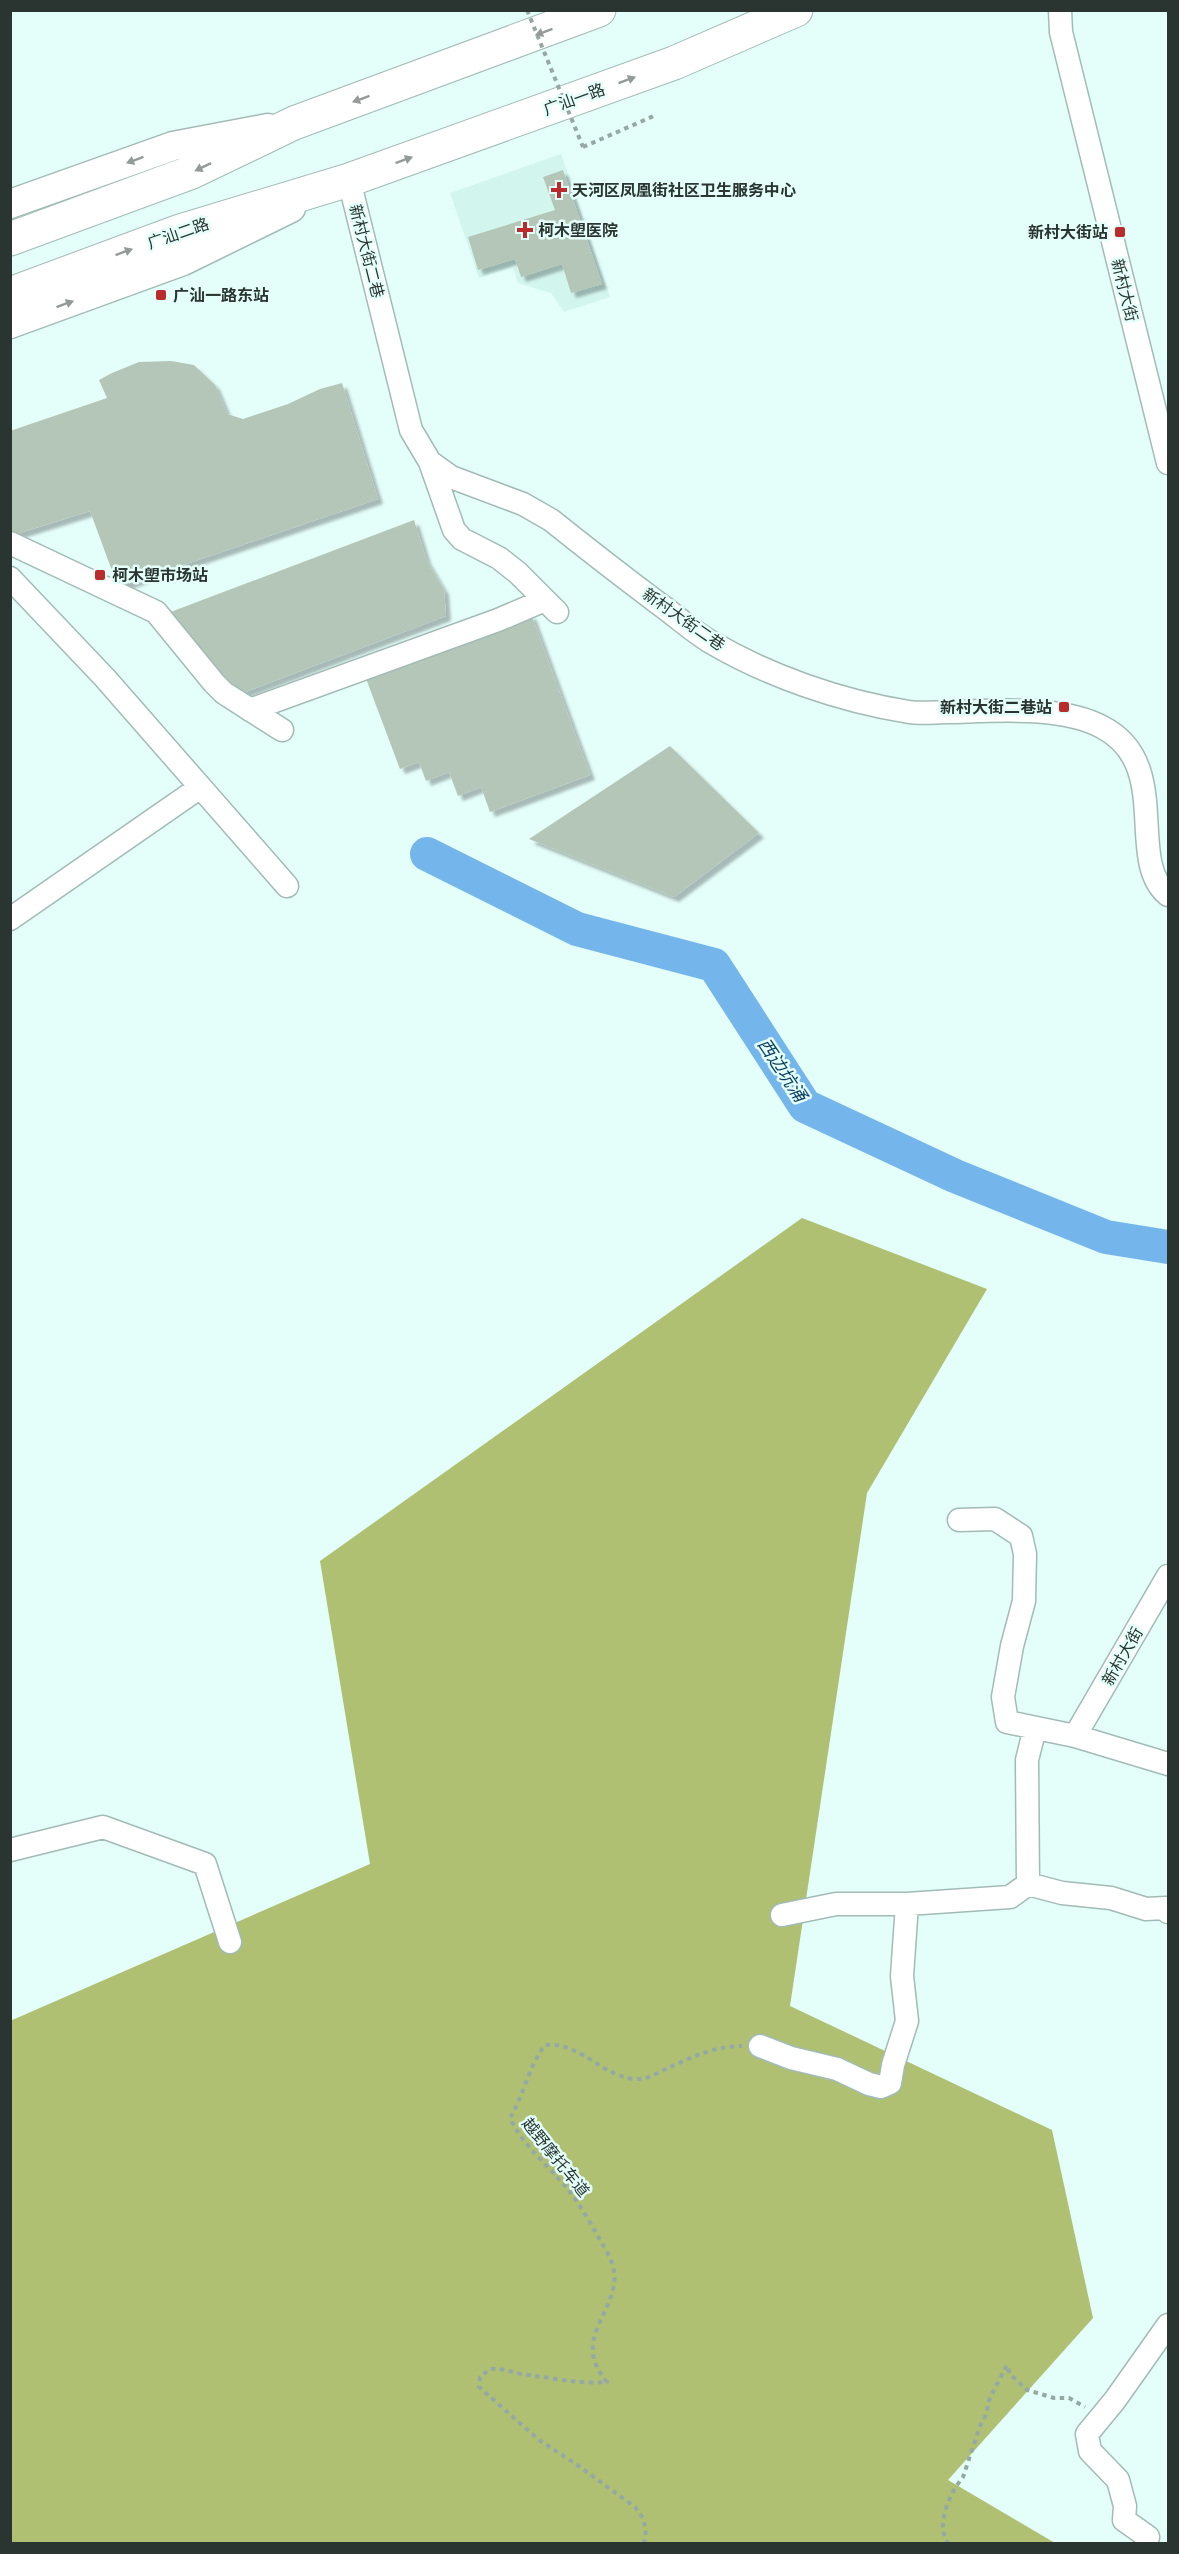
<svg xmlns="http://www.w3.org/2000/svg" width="1179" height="2554" font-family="Bitter,'Noto Sans SC',serif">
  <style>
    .built { fill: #d2f6ee }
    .forest { fill: #afc072 }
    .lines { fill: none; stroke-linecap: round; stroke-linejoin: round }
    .river { stroke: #74b6ec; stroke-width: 34 }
    .building { fill: #b4c6b7; filter: url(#shadow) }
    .minor-casing { stroke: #a2bbb6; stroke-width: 25 }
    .tertiary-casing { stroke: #a2bbb6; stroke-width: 31 }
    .trunk-casing { stroke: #a2bbb6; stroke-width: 35 }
    .path { stroke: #95a8a4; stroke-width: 4; stroke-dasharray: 4.5 4.5; stroke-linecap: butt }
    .minor { stroke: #fff; stroke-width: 22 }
    .tertiary { stroke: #fff; stroke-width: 28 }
    .trunk { stroke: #fff; stroke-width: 33 }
    .path-bridge { stroke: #95a8a4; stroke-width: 4; stroke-dasharray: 4.5 4.5; stroke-linecap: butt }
    .oneway { fill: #949a98 }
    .poi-dot { fill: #ba2b2e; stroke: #e4fef9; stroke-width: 2 }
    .labels { text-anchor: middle; stroke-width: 5; stroke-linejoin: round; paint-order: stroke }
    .street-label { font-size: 16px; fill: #2a3532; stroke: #e4fef9 }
    .poi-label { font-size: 16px; font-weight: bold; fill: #2a3532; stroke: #e4fef9; text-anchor: start }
    .water-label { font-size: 18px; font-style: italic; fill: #073c5f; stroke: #e4fef9 }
  </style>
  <defs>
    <filter id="shadow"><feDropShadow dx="5" dy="5" stdDeviation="1.5" flood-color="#0004"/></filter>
  </defs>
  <rect width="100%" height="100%" fill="#e4fef9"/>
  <path class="built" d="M561,154L610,297L564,312L551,293L518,283L513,267L479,278L450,193Z"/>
  <path class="forest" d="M802,1218L987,1289L867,1493L790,2006L1052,2130L1093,2318L948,2480L1055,2543H11L10,2021L370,1864L320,1561Z"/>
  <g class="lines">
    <path class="river" d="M427,854L577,929L714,965L805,1106L955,1176L1106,1237L1168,1247"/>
  </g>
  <path class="building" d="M563,170L602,284L571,293L562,264L521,277L515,259L478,270L468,237L555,210L543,177Z
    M171,361L194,365L215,385L227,414L243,419L288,404L320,389L342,383L378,499L118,587L90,511L10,536V431L107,398L99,380L112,373L139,362Z
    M414,520L426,559L444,590L446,616L237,695L168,613Z
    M531,614L590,775L490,812L481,787L458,796L449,772L426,781L419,762L400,769L365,676Z
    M670,746L759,833L674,897L529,839Z"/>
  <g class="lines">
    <g class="minor-casing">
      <path id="minor" d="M1060,10L1061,32L1168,463
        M349,180L411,430L430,462L451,477L523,504L551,520C586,548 622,576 658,603C675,615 691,630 709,641C768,676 840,701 909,712C922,714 936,712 949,712C994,711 1061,705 1102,727C1174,764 1125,860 1168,895
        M430,462L454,530L462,539L499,558L518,573L557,612
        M10,543L156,612L214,683L224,693L282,730
        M10,578L105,678L287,886
        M250,710L498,620L545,600
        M10,919L199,788
        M959,1520L995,1519L1021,1536L1025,1554L1024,1601L1012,1646L1003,1697L1007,1722L1075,1736L1168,1764
        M1075,1736L1168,1576
        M10,1850L103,1827L205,1864L230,1942
        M1028,1884L1027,1760L1035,1728
        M1028,1884L1062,1893L1111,1898L1146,1909L1166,1908L1168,1912
        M782,1915L836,1904H907L1010,1897L1028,1884
        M760,2046L791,2058L837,2069L869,2084L881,2087L890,2083L893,2065L907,2021L902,1976L907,1904
        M1148,2537L1124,2520L1125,2506L1118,2480L1090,2451L1087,2434L1115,2400L1168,2325"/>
    </g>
    <g class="tertiary-casing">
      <path id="tertiary" d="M10,204L173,146L268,128
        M10,324L183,261L291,208"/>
    </g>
    <g class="trunk-casing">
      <path id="trunk" d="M10,239L192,172L294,123L599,10
        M10,294L180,231L349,180L674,63L796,10"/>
    </g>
    <path class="path" d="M583,147L656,115
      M644,2544L646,2530L643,2518L635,2507L573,2462L539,2440L479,2387L480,2377L490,2369C502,2368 510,2372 522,2374C550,2378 579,2384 607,2382C569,2338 620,2311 614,2271C613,2260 604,2248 599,2238C587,2217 575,2196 558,2178C541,2159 521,2142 510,2118C524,2095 529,2065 545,2045C581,2041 603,2079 638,2079C649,2079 659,2072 668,2068C692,2057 715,2046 742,2046
      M949,2544C934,2526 950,2493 963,2477L980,2426L987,2413L988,2402L1007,2365L1010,2374L1027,2390L1054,2398H1069L1085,2407"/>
    <use href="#minor" class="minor"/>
    <use href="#tertiary" class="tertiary"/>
    <use href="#trunk" class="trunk"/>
    <path class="path-bridge" d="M527,10L583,147"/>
  </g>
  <defs><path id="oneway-solid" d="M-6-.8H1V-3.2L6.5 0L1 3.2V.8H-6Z" transform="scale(1.5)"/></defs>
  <g class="oneway">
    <use href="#oneway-solid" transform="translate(544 32) rotate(160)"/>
    <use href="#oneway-solid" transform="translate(627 80) rotate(-20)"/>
    <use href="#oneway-solid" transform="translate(361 99) rotate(160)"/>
    <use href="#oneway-solid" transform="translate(135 160) rotate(160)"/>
    <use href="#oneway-solid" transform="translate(404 160) rotate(-20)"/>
    <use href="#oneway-solid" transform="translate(203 167) rotate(154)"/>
    <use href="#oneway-solid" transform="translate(124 252) rotate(-20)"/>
    <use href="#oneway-solid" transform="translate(65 304) rotate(-20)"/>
  </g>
  <g class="poi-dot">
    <path d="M556 181h6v6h6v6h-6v6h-6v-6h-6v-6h6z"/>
    <path d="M522 221h6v6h6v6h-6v6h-6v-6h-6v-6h6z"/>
    <rect x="1114" y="226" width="12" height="12" rx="3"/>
    <rect x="155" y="289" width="12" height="12" rx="3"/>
    <rect x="94" y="569" width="12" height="12" rx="3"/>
    <rect x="1058" y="701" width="12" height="12" rx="3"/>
  </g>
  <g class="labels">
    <g class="street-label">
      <text transform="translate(574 99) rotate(-20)" y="6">广汕一路</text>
      <text transform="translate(178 233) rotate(-19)" y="6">广汕二路</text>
      <text transform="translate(367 251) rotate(76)" y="6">新村大街二巷</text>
      <text transform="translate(1125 290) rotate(76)" y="6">新村大街</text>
      <text transform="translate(684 619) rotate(35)" y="6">新村大街二巷</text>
      <text transform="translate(1122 1656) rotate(-60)" y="6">新村大街</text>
      <text transform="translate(556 2157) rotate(51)" y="6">越野摩托车道</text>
    </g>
    <g class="poi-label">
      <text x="572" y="196">天河区凤凰街社区卫生服务中心</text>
      <text x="538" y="236">柯木塱医院</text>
      <text x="1108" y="238" text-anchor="end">新村大街站</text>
      <text x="173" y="301">广汕一路东站</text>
      <text x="112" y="581">柯木塱市场站</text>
      <text x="1052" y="713" text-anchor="end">新村大街二巷站</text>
    </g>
    <g class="water-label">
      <text transform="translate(782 1070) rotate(56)" y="6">西边坑涌</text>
    </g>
  </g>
  <rect width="1179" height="2554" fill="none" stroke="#2a3532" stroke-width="24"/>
</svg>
